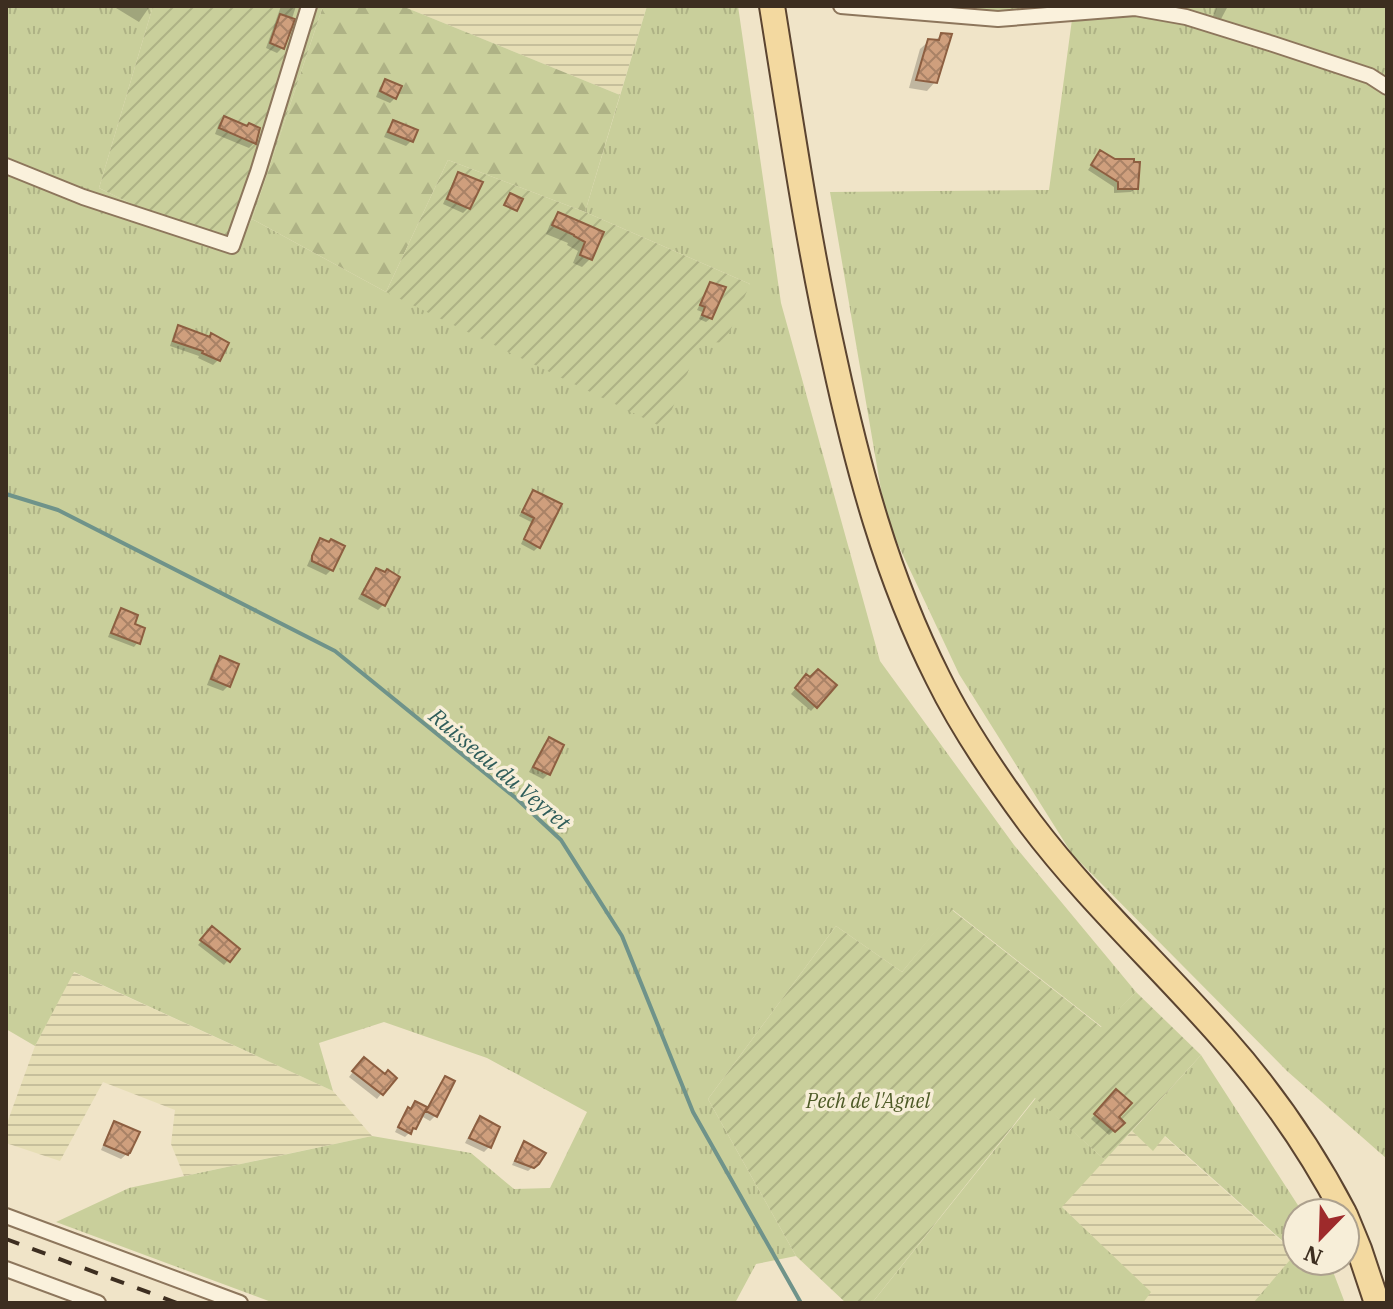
<svg xmlns="http://www.w3.org/2000/svg" width="1393" height="1309" font-family="'IBM Plex Serif',serif">
  <style>
    .farmland { fill: url(#farmland-rules) }
    .grass { fill: url(#grass-tufts) }
    .forest { fill: url(#forest-firs) }
    .garden { fill: url(#garden-furrows) }
    .shadow { fill: #0003 }
    .lines { fill: none; stroke-linecap: round; stroke-linejoin: round }
    .stream { stroke: #6f938a; stroke-width: 4 }
    .building { fill: url(#building-cross-hatch); stroke: #8d5f41; stroke-width: 2 }
    .minor-casing { stroke: #8d765c; stroke-width: 18 }
    .primary-casing { stroke: #5b4430; stroke-width: 28 }
    .minor { stroke: #faf1dc; stroke-width: 14 }
    .primary { stroke: #f3d9a0; stroke-width: 24 }
    .rail { stroke: #3d2e20; stroke-width: 4; stroke-dasharray: 14 14; stroke-linecap: butt }
    .labels { text-anchor: middle; stroke-width: 7; stroke-linejoin: round; paint-order: stroke }
    .park-label { font-size: 20px; font-style: italic; fill: #4d5a26; stroke: #f7eed8 }
    .water-label { font-size: 22px; font-style: italic; fill: #2f5d5a; stroke: #f7eed8 }
  </style>
  <defs>
    <pattern id="farmland-rules" width="6" height="5" patternUnits="userSpaceOnUse" patternTransform="scale(2)"><rect width="6" height="5" fill="#e6deb5"/><path d="M0 2.5h6" fill="none" stroke="#c6bf9b"/></pattern>
    <pattern id="grass-tufts" width="24" height="20" patternUnits="userSpaceOnUse" patternTransform="scale(2)"><rect width="24" height="20" fill="#c9cf9b"/><path d="M3 7l-1-3M5 7V3M7 7l1-3M15 17l-1-3M17 17v-4M19 17l1-3" fill="none" stroke="#aeb285"/></pattern>
    <pattern id="forest-firs" width="22" height="20" patternUnits="userSpaceOnUse" patternTransform="scale(2)"><rect width="22" height="20" fill="#c9cf9b"/><path d="M5 1l3.5 6h-7zM16 11l3.5 6h-7z" fill="#aeb285"/></pattern>
    <pattern id="garden-furrows" width="10" height="10" patternUnits="userSpaceOnUse" patternTransform="scale(2)"><rect width="10" height="10" fill="#c9cf9b"/><path d="M-1 1l2-2M0 10L10 0M9 11l2-2" fill="none" stroke="#aeb285"/></pattern>
    <pattern id="building-cross-hatch" width="8" height="8" patternUnits="userSpaceOnUse" patternTransform="scale(2)"><rect width="8" height="8" fill="#cf9f7d"/><path d="M0 0l8 8M0 8l8-8" fill="none" stroke="#a98266"/></pattern>
  </defs>
  <rect width="100%" height="100%" fill="#f0e4c8"/>
  <path class="farmland" d="M402,6H647L620,95Z
    M73,972L333,1091L372,1136L184,1176L171,1144L175,1110L103,1082L60,1161L6,1143V1126L35,1046Z
    M1132,1131L1153,1150L1164,1136L1296,1254L1253,1303H1143L1150,1292L1061,1206Z"/>
  <path class="grass" d="M6,6H153L99,188L232,253L252,219L386,292L701,340L750,284L585,212L647,6H738L781,303L880,661L1014,845L1136,992L1102,1027L953,910L902,972L836,926L708,1099L796,1256L756,1264L735,1303H274L56,1222L129,1188L372,1136L471,1153L514,1189L550,1188L587,1112L487,1058L384,1022L319,1043L333,1091L74,972L35,1046L6,1029Z
    M909,6H1387V1159L1287,1071L1072,854L959,674L886,519L830,192L1049,190L1073,12L908,8Z
    M1201,1055L1303,1213H1297V1261H1329L1345,1303H1253L1296,1253L1165,1136L1153,1151L1132,1131Z
    M1036,1098L1105,1160L1062,1207L1151,1292L1143,1303H872Z"/>
  <path class="forest" d="M323,6H402L620,95L585,212L448,160L386,292L252,219Z"/>
  <path class="garden" d="M153,6H323L252,219L232,253L99,188Z
    M448,160L585,212L750,284L725,343L701,341L664,428L386,292Z
    M952,910L1101,1027L1136,992L1201,1055L1105,1160L1035,1098L872,1303H846L796,1256L708,1099L836,926L902,972Z"/>
  <path class="shadow" d="M117,6H150L139,22L116,8Z
    M281,6H296L283,47L277,53L266,48Z
    M1217,6H1228L1221,19L1213,16Z
    M941,35L935,82L927,91L909,88L920,49L929,41L934,42Z
    M385,82L395,98L390,103L376,97L380,87Z
    M224,118L247,127L254,143L249,148L215,134L219,123Z
    M394,123L411,141L406,146L384,137L388,128Z
    M1100,152L1136,188L1131,192L1114,193V187L1088,170Z
    M459,175L468,208L463,213L443,204L454,180Z
    M559,214L602,233L590,259L582,267L573,263L578,251L567,245L568,243L546,234L551,222Z
    M711,285V318L706,322L699,319L702,312L697,310L707,289Z
    M179,328L218,360L213,365L198,358L199,356L170,346L174,333Z
    M534,493L538,547L534,551L521,544L531,522L519,516L529,497Z
    M321,540L331,570L326,575L307,566L316,545Z
    M376,570L398,578L383,605L378,610L358,599L371,575Z
    M121,611L132,625L138,642L134,647L108,637L117,615Z
    M220,659L228,686L223,691L207,685L215,664Z
    M801,682L834,686L811,711L791,694Z
    M549,739L548,774L543,779L529,772L544,744Z
    M212,929L237,949L224,965L198,945Z
    M359,1064L394,1078L377,1099L349,1077Z
    M445,1078L435,1116L430,1121L421,1116L414,1128L405,1137L395,1132L404,1114L415,1103L427,1109L440,1083Z
    M1116,1092L1117,1117L1122,1123L1109,1135L1091,1119Z
    M481,1119L498,1128L489,1147L484,1152L465,1143L475,1124Z
    M115,1124L129,1152L121,1159L101,1150L110,1129Z
    M525,1143L538,1163L528,1171L512,1165L521,1147Z"/>
  <g class="lines">
    <path class="stream" d="M6,494L58,510L335,651L517,799L561,840L622,936L693,1112L801,1303"/>
  </g>
  <path class="building" d="M280,14L295,19L284,49L270,43Z
    M941,33L952,34L937,83L916,80L928,39L939,40Z
    M385,79L402,86L396,99L380,91Z
    M224,116L247,126L249,123L260,128L256,144L219,128Z
    M393,120L418,130L413,142L388,132Z
    M1100,150L1115,159H1134V162H1140L1138,189H1118V182L1091,165Z
    M458,172L483,182L470,209L447,199Z
    M510,193L523,199L517,211L504,205Z
    M558,212L604,232L592,260L580,255L585,242L574,236V235L552,225Z
    M710,282L726,287L712,319L702,315L705,307L700,305Z
    M178,325L210,337L211,333L229,343L220,361L202,353L203,351L173,341Z
    M533,490L562,504L540,548L524,539L534,518L522,512Z
    M320,538L329,542L331,539L345,546L333,571L312,561V556Z
    M376,568L385,572L387,569L400,577L385,606L362,594Z
    M121,608L138,615L135,624L145,628L140,644L111,633Z
    M220,656L239,664L230,687L211,679Z
    M818,669L837,685L817,708L795,688L806,674L810,677Z
    M549,737L564,745L550,775L533,767Z
    M212,926L240,949L230,962L200,940Z
    M364,1057L385,1074L388,1070L397,1078L383,1095L352,1071Z
    M445,1076L455,1081L437,1117L426,1111Z
    M1116,1089L1132,1103L1119,1117L1125,1123L1115,1132L1094,1114Z
    M415,1101L427,1107L416,1129L413,1128L411,1134L398,1127L408,1107L411,1109Z
    M480,1116L500,1127L491,1148L469,1138Z
    M114,1121L140,1132L130,1153H129L128,1155L104,1145Z
    M524,1141L546,1153L539,1164L534,1168L515,1161Z"/>
  <g class="lines">
    <g class="minor-casing">
      <path id="minor" d="M841,6L998,19L1135,8L1186,17L1273,44L1370,76L1387,87
        M6,166L83,197L232,246L258,172L309,6
        M6,1216L240,1303
        M6,1269L98,1303"/>
    </g>
    <g class="primary-casing">
      <path id="primary" d="M772,6C791,124 808,242 834,358C858,469 887,577 938,678C963,729 996,777 1030,823C1088,900 1160,966 1223,1038C1271,1092 1311,1150 1344,1213
        M1345,1215L1359,1249L1377,1303"/>
    </g>
    <use href="#minor" class="minor"/>
    <use href="#primary" class="primary"/>
    <path class="rail" d="M6,1239L177,1303"/>
  </g>
  <g class="labels">
    <g class="park-label">
      <text x="868" y="1108">Pech de l'Agnel</text>
    </g>
    <g class="water-label">
      <text transform="translate(500 769) rotate(40)" y="8">Ruisseau du Veyret</text>
    </g>
  </g>
  <rect width="1393" height="1309" fill="none" stroke="#3d2e20" stroke-width="16"/>
  <g transform="translate(1321 1237) rotate(203)"><circle r="38" fill="#f7eed8" stroke="#ada18e" stroke-width="2"/>
  <path d="M0-6L14 30L0 20L-14 30Z" fill="#9e2a2b"/>
  <text y="-12" font-size="22" font-weight="bold" text-anchor="middle" fill="#3d2e20">N</text>
  </g>
</svg>
